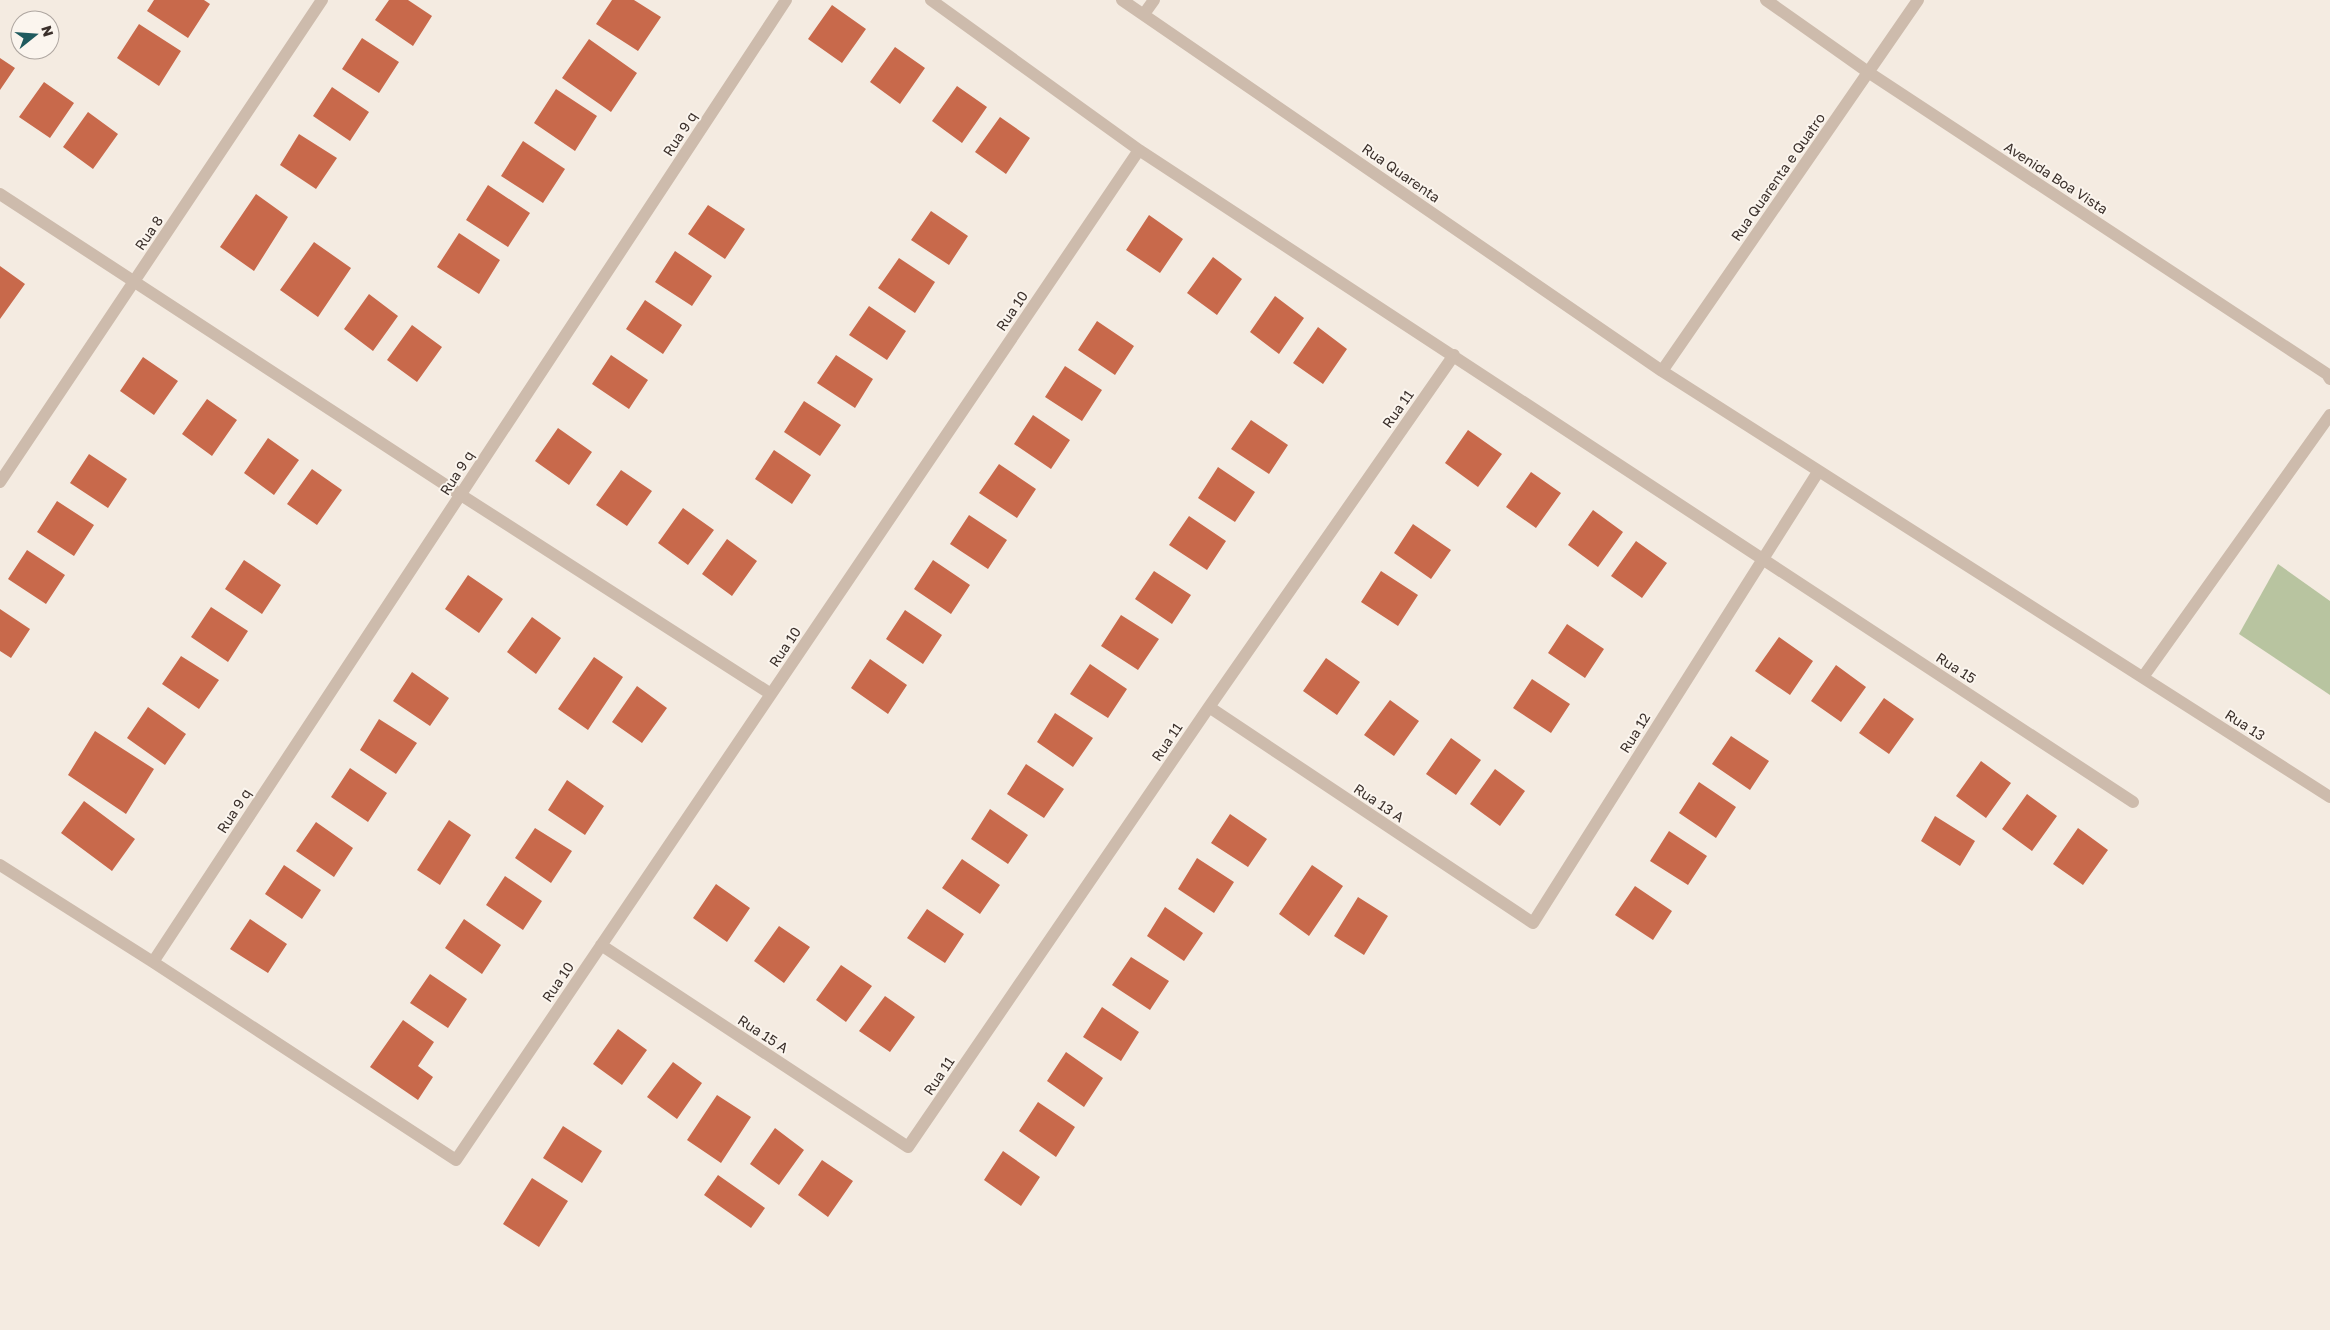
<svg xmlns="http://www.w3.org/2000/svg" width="2330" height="1330" font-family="'Golos Text',sans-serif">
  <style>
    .green { fill: #b8c4a0 }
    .building { fill: #c8694b }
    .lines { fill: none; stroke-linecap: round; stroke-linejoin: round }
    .minor { stroke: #cdbbac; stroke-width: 12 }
    .labels { text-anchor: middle; stroke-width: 4; stroke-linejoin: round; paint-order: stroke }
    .street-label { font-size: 14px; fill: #3b302b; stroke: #fbf5ee }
  </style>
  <rect width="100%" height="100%" fill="#f4ebe1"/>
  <path class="green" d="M2278,564L2330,601V695L2239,634Z"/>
  <path class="building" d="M154,0H204L210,4L188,38L147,11Z
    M389,0H408L432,16L413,46L375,20Z
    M612,0H634L661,17L638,51L596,24Z
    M832,5L866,29L842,63L808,39Z
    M139,24L181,51L159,86L117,58Z
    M362,38L399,62L379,93L342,69Z
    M589,39L637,73L611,112L562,78Z
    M895,47L925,68L900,104L870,82Z
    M0,58L15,68L0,90Z
    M44,82L74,103L50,138L19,117Z
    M957,86L987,107L962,143L932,121Z
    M332,87L369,112L350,141L313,116Z
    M556,89L597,116L575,151L534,123Z
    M88,112L118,134L93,169L63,147Z
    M1000,117L1030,138L1006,174L975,152Z
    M299,134L337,158L316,189L280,165Z
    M523,141L565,169L543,203L501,176Z
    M488,185L530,213L508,247L466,220Z
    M256,194L288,217L254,271L220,247Z
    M708,205L745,229L725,259L688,234Z
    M931,211L968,236L949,265L911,240Z
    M1149,215L1183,239L1160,273L1126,250Z
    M459,233L500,260L479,294L437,267Z
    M314,242L351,268L318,317L280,290Z
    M675,251L712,276L692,306L655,282Z
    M1213,257L1242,279L1217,315L1187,293Z
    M899,258L935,282L915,313L878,288Z
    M0,266L25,284L0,319Z
    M369,294L398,316L373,351L344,329Z
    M1275,296L1304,318L1279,354L1250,332Z
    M645,300L682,325L663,354L626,329Z
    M869,306L906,331L887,360L849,335Z
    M1097,321L1134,346L1115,375L1078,350Z
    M412,325L442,347L417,382L387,360Z
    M1318,327L1347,349L1323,384L1293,363Z
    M611,355L648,380L629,409L592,384Z
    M836,355L873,379L855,408L817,383Z
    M143,357L178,381L154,415L120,391Z
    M1065,366L1102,390L1082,421L1045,397Z
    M207,399L237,420L212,456L182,434Z
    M804,401L841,425L820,456L784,432Z
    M1033,415L1070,440L1051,469L1014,444Z
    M1251,420L1288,445L1269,474L1231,449Z
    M558,428L592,452L569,485L535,461Z
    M1468,430L1502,454L1478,487L1445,463Z
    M268,438L299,460L274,495L244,473Z
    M774,450L811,475L792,504L755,479Z
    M89,454L127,479L108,508L70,483Z
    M999,464L1036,489L1017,518L979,493Z
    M1218,467L1255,492L1235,522L1198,498Z
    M312,469L342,490L317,525L287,504Z
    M621,470L652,491L627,526L596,505Z
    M1531,472L1561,493L1536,528L1506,507Z
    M57,501L94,525L74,556L37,532Z
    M683,508L714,530L688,565L658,543Z
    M1593,510L1623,532L1598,567L1568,545Z
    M969,515L1007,540L988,569L950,544Z
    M1189,516L1226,541L1207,570L1169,545Z
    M1413,524L1451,550L1431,579L1394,553Z
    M727,539L757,561L732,596L702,574Z
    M1636,541L1667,563L1642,598L1611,576Z
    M27,550L65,575L46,604L8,579Z
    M244,560L281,585L262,614L225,589Z
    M933,560L970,585L951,614L914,589Z
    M1154,571L1191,595L1172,624L1135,599Z
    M1381,571L1418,595L1398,626L1361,602Z
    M468,575L503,599L479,633L445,609Z
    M211,607L248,631L228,662L191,637Z
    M0,609L30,629L11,658L0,651Z
    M905,610L942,635L923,664L886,639Z
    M1121,615L1159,639L1138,670L1101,646Z
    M532,617L561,638L536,674L507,652Z
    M1567,624L1604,649L1585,678L1548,653Z
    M1779,637L1813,661L1790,695L1755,671Z
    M181,656L219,680L199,709L162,684Z
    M594,657L623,677L588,730L558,709Z
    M1326,658L1360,682L1337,715L1303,691Z
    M870,659L907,685L888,714L851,688Z
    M1090,664L1127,689L1108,718L1070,694Z
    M1836,665L1866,687L1841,722L1811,701Z
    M412,672L449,698L430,726L393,701Z
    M1532,679L1570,704L1551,733L1513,708Z
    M637,686L667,708L642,743L612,722Z
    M1884,698L1914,719L1889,754L1859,733Z
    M1390,700L1419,721L1394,756L1364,735Z
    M148,707L186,734L165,765L127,738Z
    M1055,713L1093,738L1073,767L1037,742Z
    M379,719L417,743L396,774L360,750Z
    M95,731L154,769L126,814L68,775Z
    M1731,736L1769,761L1750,790L1712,764Z
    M1451,738L1481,760L1456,795L1426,774Z
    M1981,761L2011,783L1986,818L1956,796Z
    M1026,764L1064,789L1044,818L1007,794Z
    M350,768L387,793L368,822L331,797Z
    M1495,769L1525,791L1500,826L1470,804Z
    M567,780L604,806L585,835L548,810Z
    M1699,782L1736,807L1716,838L1679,813Z
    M2027,794L2057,816L2032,851L2002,829Z
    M84,801L135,839L112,871L61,833Z
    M990,809L1028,835L1008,864L971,839Z
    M1230,814L1267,839L1248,867L1211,843Z
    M1935,816L1975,841L1960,866L1921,841Z
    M449,820L471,835L440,885L417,870Z
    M316,822L353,848L334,877L296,851Z
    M535,828L572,851L551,883L515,858Z
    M2078,828L2108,850L2083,885L2053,864Z
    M1669,831L1707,856L1688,885L1650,861Z
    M1197,858L1234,882L1214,913L1178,889Z
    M962,859L1000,885L980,914L942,888Z
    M284,865L321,890L302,919L265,894Z
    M1312,865L1343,886L1309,936L1279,914Z
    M505,876L542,901L523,930L486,905Z
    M716,884L750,908L727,942L693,918Z
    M1635,886L1672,911L1653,940L1615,915Z
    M1358,897L1388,916L1364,955L1334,936Z
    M1165,907L1203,933L1184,961L1147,936Z
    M927,909L964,934L945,963L907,938Z
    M250,919L287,944L268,973L230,949Z
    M464,919L501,945L482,974L445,948Z
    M779,926L810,947L784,983L754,961Z
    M1131,957L1169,981L1150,1010L1112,985Z
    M841,965L872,986L846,1022L816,1000Z
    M430,974L467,999L448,1028L410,1003Z
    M885,996L915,1017L890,1052L859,1031Z
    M1102,1007L1139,1032L1121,1061L1083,1037Z
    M403,1020L434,1042L418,1066L433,1077L418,1100L370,1067Z
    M618,1029L647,1050L622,1085L593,1064Z
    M1066,1052L1103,1078L1084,1107L1047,1081Z
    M673,1062L702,1083L677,1119L647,1097Z
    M717,1095L751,1117L721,1163L687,1140Z
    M1038,1102L1075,1127L1056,1157L1019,1131Z
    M563,1126L602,1151L582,1183L543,1158Z
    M775,1128L804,1150L779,1185L750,1164Z
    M1003,1151L1040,1177L1021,1206L984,1180Z
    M822,1160L853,1181L828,1217L798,1195Z
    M718,1175L765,1208L751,1228L704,1195Z
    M532,1178L568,1201L539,1247L503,1224Z"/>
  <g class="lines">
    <path class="minor" d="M931,0L1139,150L2133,802
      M1122,0L1662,371L2330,797
      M1766,0L1868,72L2327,374L2330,379
      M1144,14L1154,0
      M0,194L461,495L771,694
      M1662,371L1918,0
      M0,482L322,0
      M2143,677L2330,415
      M1209,707L1533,923L1818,472
      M0,865L153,962L456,1160L1139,150
      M601,945L908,1147L1209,707L1454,355
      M153,962L786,0"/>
  </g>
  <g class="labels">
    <g class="street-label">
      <text transform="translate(680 134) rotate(-57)" y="5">Rua 9 q</text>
      <text transform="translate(1401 173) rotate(35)" y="5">Rua Quarenta</text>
      <text transform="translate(1778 177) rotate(-55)" y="5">Rua Quarenta e Quatro</text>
      <text transform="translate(2056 178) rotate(33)" y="5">Avenida Boa Vista</text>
      <text transform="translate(149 233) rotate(-56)" y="5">Rua 8</text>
      <text transform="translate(1012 311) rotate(-56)" y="5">Rua 10</text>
      <text transform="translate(1398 409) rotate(-55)" y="5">Rua 11</text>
      <text transform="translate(457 473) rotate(-57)" y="5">Rua 9 q</text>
      <text transform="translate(785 647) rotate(-56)" y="5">Rua 10</text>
      <text transform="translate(1956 668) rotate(33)" y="5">Rua 15</text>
      <text transform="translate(2245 725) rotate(33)" y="5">Rua 13</text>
      <text transform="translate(1635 733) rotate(-58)" y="5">Rua 12</text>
      <text transform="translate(1167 742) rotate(-56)" y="5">Rua 11</text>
      <text transform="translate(1379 803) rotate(34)" y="5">Rua 13 A</text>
      <text transform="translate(234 811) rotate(-57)" y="5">Rua 9 q</text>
      <text transform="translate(558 982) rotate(-56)" y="5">Rua 10</text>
      <text transform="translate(763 1034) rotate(33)" y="5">Rua 15 A</text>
      <text transform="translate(939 1076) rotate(-56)" y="5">Rua 11</text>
    </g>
  </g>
  <g transform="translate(35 35) rotate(73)"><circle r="24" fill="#fbf5ee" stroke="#aea6a0"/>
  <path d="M0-4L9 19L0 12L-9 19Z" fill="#1f5a5e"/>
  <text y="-8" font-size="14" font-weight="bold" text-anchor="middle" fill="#3b302b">N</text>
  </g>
</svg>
